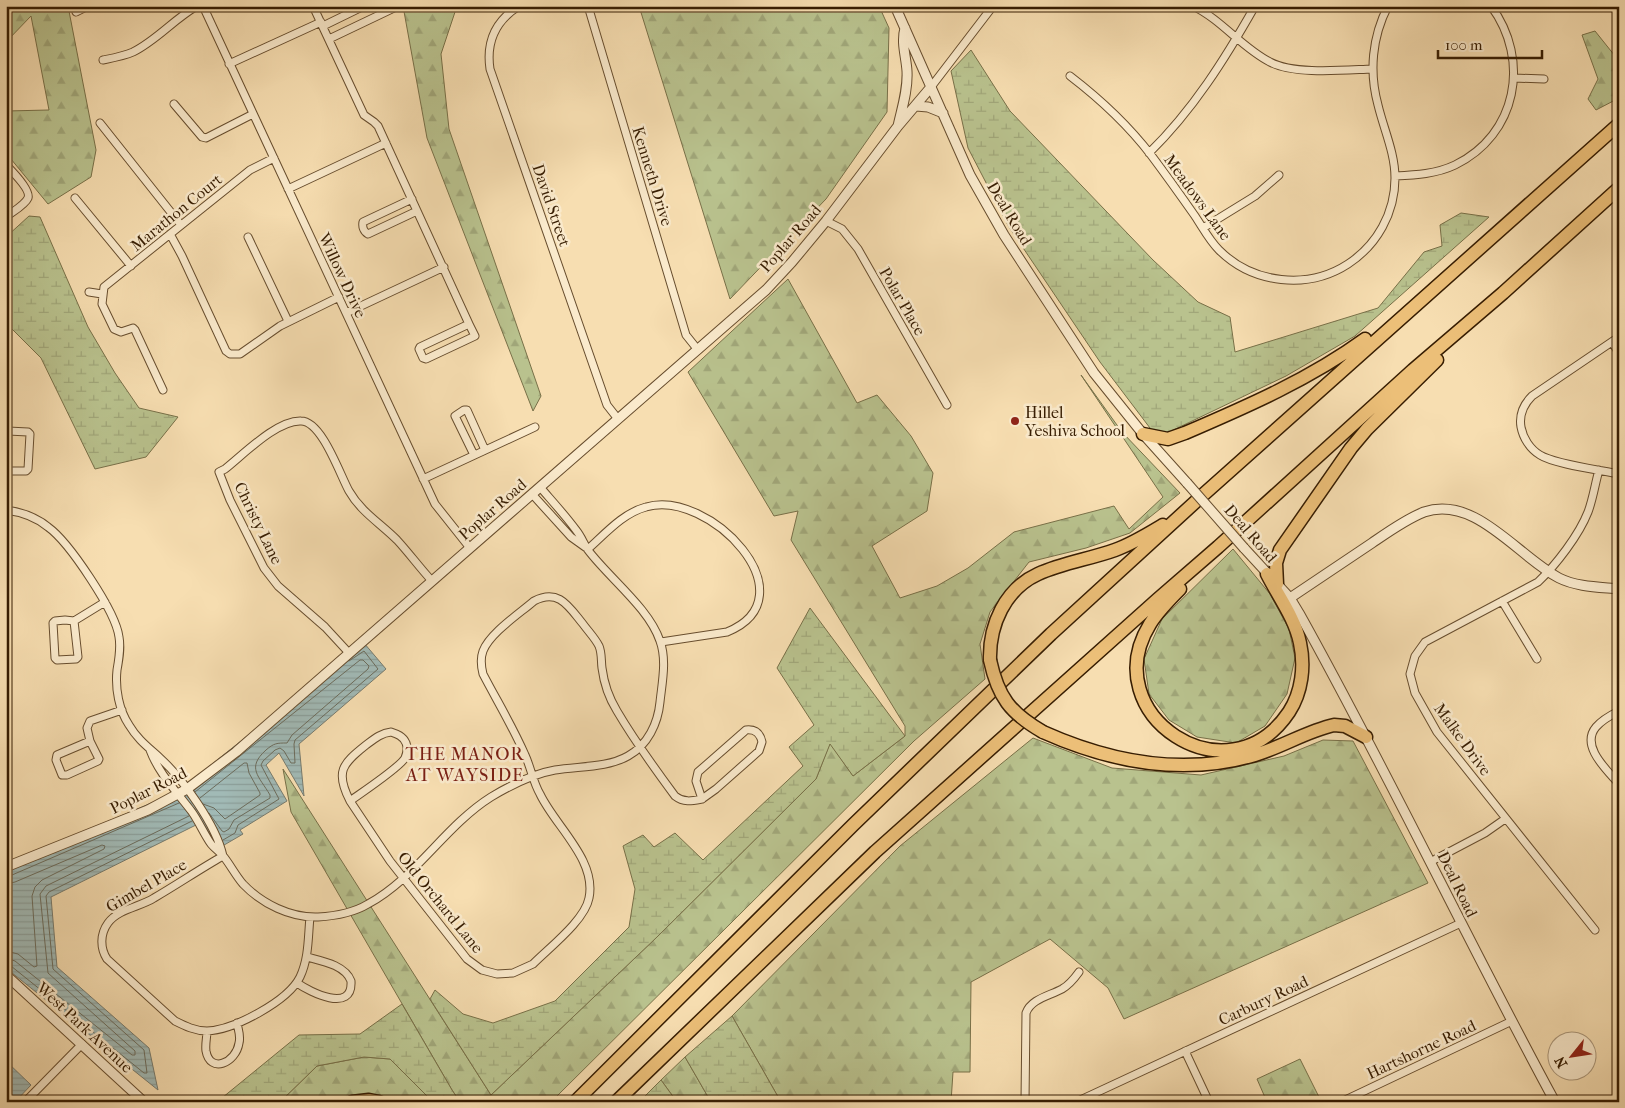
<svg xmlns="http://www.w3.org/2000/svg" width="1625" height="1108" font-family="'IM FELL French Canon',serif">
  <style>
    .forest { fill: url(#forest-firs); stroke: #787048 }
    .wetland { fill: url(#wetland-marsh); stroke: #787048 }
    .water { fill: url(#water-rules); stroke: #777b6e }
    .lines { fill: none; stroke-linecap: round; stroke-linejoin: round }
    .shore { stroke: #6c6c5c; stroke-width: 1 }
    .minor-casing { stroke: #674d2e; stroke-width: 9 }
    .tertiary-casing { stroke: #674d2e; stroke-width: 11 }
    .motorway-casing { stroke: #371d02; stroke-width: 15 }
    .minor { stroke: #faeacc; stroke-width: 7 }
    .tertiary { stroke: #faeacc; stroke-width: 9 }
    .motorway { stroke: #ecbf78; stroke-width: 12 }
    .tertiary-bridge-casing { stroke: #674d2e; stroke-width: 11; stroke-linecap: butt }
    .motorway-bridge-casing { stroke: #371d02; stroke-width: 15; stroke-linecap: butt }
    .tertiary-bridge { stroke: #faeacc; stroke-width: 9 }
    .motorway-bridge { stroke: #ecbf78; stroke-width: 12 }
    .poi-dot { fill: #8f2418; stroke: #faeacc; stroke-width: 2 }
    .labels { text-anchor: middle; stroke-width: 5; stroke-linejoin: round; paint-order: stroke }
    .street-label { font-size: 16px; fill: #371d02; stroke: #faeacc }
    .poi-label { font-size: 16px; fill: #371d02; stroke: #faeacc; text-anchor: start }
    .neighbourhood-label { font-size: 18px; letter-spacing: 1px; fill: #7a1f14; stroke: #faeacc }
  </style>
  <defs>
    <pattern id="forest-firs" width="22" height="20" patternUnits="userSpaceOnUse" patternTransform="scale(1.25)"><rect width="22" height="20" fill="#b9c28e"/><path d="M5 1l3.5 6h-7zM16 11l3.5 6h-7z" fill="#a0a679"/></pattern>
    <pattern id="wetland-marsh" width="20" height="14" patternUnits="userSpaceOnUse" patternTransform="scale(1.25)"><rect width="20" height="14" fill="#b9c28e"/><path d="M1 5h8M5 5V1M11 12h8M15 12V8" fill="none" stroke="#a0a679"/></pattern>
    <pattern id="water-rules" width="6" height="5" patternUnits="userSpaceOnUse" patternTransform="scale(1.25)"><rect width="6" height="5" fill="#a1bab6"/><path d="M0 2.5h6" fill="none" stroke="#8b9f9b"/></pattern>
  </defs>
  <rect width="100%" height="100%" fill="#f7deb1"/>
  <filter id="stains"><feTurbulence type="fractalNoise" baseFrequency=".004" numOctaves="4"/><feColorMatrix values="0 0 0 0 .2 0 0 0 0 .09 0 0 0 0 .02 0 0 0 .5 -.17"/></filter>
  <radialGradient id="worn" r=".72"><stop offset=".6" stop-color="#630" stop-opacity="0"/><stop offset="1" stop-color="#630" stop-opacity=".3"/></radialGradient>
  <path class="forest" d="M6,6H68L96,150L91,177L48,204L6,153V111L49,110L31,16L6,42Z
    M403,6H457L441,54L449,129L541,396L533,411L427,138Z
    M639,6H879L889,28L887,112L826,199L730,299Z
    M1595,31L1619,61V98L1596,110L1588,99L1598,79L1582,35Z
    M788,279L857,403L877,395L911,436L933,473L927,511L872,546L900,598L937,586L968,568L1014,532L1114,506L1129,529L1163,497L1081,375L1122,432L1180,493L1130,533L1086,548L1029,562L990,612L980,644L985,679L914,741L551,1102H460L452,1090L291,812L283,769L491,1095L657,937L816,779L830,743L853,776L905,736V726L791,540L798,511L774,516L688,372Z
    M1233,549L1270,594L1289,629L1295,658L1287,694L1265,726L1236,743L1197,737L1169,720L1149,694L1144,659L1162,619Z
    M1033,738L1112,768L1201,775L1284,756L1323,740L1353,741L1428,883L1124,1019L1108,988L1050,939L971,982L970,1072H953L951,1102H781L732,1016L900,846Z
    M364,1057L390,1059L433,1102H280L317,1066Z
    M685,1057L711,1102H677L661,1080Z
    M1300,1059L1321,1101L1267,1102L1257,1079Z"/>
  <path class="wetland" d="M971,50L1010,111L1153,260L1198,302L1230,317L1235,352L1378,308L1424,252L1442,246L1440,225L1461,213L1489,217L1355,336L1286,376L1165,434L1153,432L1100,362L1009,227L968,148L951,71Z
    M29,216L40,217L88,327L115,373L139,408L178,417L146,457L95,469L41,358L10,327H6V237Z
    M810,608L905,736L853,776L830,744L816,779L657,937L491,1095L430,999L435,990L463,1014L493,1023L555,1001L629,927L635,889L623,846L643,835L654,847L675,833L703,860L803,766L789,747L814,725L777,668Z
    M402,1004L452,1090L460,1102H433L390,1059L364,1057L317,1066L280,1102H217L299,1035L360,1034Z
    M732,1016L781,1102H711L685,1057Z
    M661,1080L677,1102H639Z"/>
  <path class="water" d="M364,643L386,669L299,744L304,796L279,753L266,765L287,801L240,830L243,834L219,848L202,822L51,897L57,967L149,1048L158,1090L6,968V865L177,792Z
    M6,1061L31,1085L15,1102H6Z"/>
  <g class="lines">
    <path class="shore" d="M195,792L360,660H363L369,666L368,669L292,735L287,743C277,743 274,743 266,750C246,768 259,776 270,795V798L234,820L229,829L224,832L222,831L209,813
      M200,798L244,763H247L249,773L260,793V795L225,819L214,808L203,804
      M223,840L235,833L238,825L279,799L261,765L263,761L275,750L280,748L284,751L291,763H295L294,744L295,740L378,669L364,651L349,661
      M6,876L12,875L179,803
      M6,884L15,882L102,845L105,846L104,849L42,880L35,887L32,896L37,966L34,967L18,954L6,951
      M6,958L15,961L132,1055H135V1051L48,973L40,894L46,886L189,816
      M6,965L11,966L144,1073H147L144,1050L53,969L46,896L49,892L192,821"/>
    <g class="minor-casing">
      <path id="minor" d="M203,6L435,504L470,548
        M313,6L364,115L374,122L378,126L469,324
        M519,6C495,21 486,42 490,69L607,405L618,419
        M588,6L686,335L698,350
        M1193,6C1222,20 1242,48 1270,62C1294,75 1345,70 1372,69
        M76,12L88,6
        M323,26L364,6
        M329,39L394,8V6
        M103,60C113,58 124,56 133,52C157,40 174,19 197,6
        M229,64L321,22
        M1070,76C1100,99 1128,125 1151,155C1166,175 1181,196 1195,216C1203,228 1209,240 1219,250C1253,284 1308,290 1348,264C1377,245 1395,213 1395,178C1395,153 1384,130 1378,105C1369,72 1372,37 1388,6
        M1514,78L1544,79
        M931,87L993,6
        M174,104L202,137L206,138L253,114
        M100,123L181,225
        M1149,153C1193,110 1225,59 1255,6
        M6,165C12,171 31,190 28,198C25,205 12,212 6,217
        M1395,176C1416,175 1436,174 1455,165C1517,135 1531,60 1491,6
        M288,189L386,143
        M75,198L131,266
        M412,199L363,222C362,227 364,232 368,234L417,211
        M826,221L842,229L858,249L947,405
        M1203,228L1255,196L1279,175
        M170,234L182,256L226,351L230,354H240L280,326L339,297
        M248,237L288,321
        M89,292L102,294
        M346,313L444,267
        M469,324L475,336L426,359L423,358L419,349L420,347Z
        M1619,337L1532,396C1524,404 1519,415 1521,427C1523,438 1530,449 1540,455C1554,464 1600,470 1619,474
        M1612,342L1619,353
        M163,390L135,330L133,328L121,332L114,329L102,304L104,287L250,170L274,158
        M6,433L8,431L28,432L30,434L28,469L26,471H6
        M474,455L455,416L464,410H467L485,450
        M423,479L535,427
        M532,494L571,537L585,547
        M6,510C21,512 36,517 48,527C69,542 116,612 119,637C121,648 119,659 117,670C115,689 119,710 129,725C138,740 148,747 160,758C183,779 216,825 223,856
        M588,549C605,534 623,513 646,507C709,488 813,597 727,632L661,642
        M1502,601L1537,659
        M65,620L74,621L78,657L76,659L57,660L55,658L53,623L55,621Z
        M74,621L105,602
        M349,653L325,627L278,586L264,568L230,500L219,472L225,469C244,454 277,420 301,421C322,421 340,475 349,491C361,512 380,523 397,540C409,553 420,568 432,581
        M1619,711C1611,715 1602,720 1596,727C1580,746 1607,770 1619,784
        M746,730C755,729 760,733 762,742L759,751L716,789L702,799L696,781L698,772Z
        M391,732C397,734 403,736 406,743C408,748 407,753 405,758C399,768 361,793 350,801C335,772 342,764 366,745C374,739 381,733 391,732Z
        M90,741L99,759L98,761L67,775H62L56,760L57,755Z
        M90,741L87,728L90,721L122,710
        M150,750C159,774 177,792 192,812C199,822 204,834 211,844C215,849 220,852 224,857C231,866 236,876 243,884C262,904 291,918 318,917C336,916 353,913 368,904C416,878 445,826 491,797C511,785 532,774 555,770C579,766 607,768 628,756C648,745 658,723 660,702C662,683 667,660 660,641C649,608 609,578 588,550C584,544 581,536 576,530C565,515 552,501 540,487
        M350,801L390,861L467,959L482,970L497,974L513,973L533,964C550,947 585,920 589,898C597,860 555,826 540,794C533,782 531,768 525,755C513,727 497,701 483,674C481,666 480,659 483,651C490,633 519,614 534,601C559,588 569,607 583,624C588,631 595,638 599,646C602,653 601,661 602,668C604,684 609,698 617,711C634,740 655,769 675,796C684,803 692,801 702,799
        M223,856C200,869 178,884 154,898C140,907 118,909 108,923C100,934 100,948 107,959L175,1021C185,1026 195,1031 207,1031C234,1030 288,1001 300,977C309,958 308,937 310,917
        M1430,862L1485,833L1505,819
        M1595,930L1437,732L1415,693L1410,674L1415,656L1425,642L1538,582C1556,565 1579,535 1588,512C1593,499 1595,484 1599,470
        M297,983C310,992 353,1014 351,981C345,965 322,961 307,957
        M207,1031C207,1037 205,1044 206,1051C210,1074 236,1063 239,1043C241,1036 238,1029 237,1023
        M1185,1051L1209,1102
        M25,1102L82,1044
        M1025,1102L1026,1013C1031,999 1049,996 1062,989C1069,985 1074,979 1079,972
        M1076,1102L1461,923
        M1341,1102L1512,1021"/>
    </g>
    <g class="tertiary-casing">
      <path id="tertiary" d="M895,6L970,175L1004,235L1094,373L1143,434L1187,483
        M916,106L928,107L943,113
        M898,126C902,108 908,90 907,71C906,56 901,43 905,28
        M1244,548L1290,598L1299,613C1389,774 1467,940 1555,1102
        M1290,598C1317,580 1344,562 1372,543C1388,532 1406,519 1424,512C1476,495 1517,556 1559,578C1577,587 1599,587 1619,589
        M6,867L148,810L187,789L236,752L766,290L792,262L826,221L898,126L931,87
        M6,975L144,1102"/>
    </g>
    <g class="motorway-casing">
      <path id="motorway" d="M1143,434L1168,439L1185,433C1248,406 1310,379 1365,339
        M1277,584L1276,563L1280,550L1351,448L1367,429L1437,360
        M1180,589C1169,600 1158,611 1150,624C1094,715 1228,803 1289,712C1302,692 1305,666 1300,643C1295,618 1278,596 1267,574
        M990,660C989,625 1005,589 1038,574C1062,563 1090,559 1115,550C1132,544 1148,534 1163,525
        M1043,732C1110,762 1183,776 1255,755C1282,747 1307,731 1334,725L1345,726L1366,737
        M352,1102L369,1100L379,1102
        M575,1102L853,825L1051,634L1204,494L1619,124
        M616,1102L875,852L1158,599L1218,547L1413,370L1503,293L1619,188"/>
    </g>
    <use href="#minor" class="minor"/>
    <use href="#tertiary" class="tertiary"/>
    <use href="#motorway" class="motorway"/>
    <g class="tertiary-bridge-casing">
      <path id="tertiary-bridge" d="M1187,483L1244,548"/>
    </g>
    <g class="motorway-bridge-casing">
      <path id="motorway-bridge" d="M990,660C998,697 1010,713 1043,732"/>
    </g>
    <use href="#tertiary-bridge" class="tertiary-bridge"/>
    <use href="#motorway-bridge" class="motorway-bridge"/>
  </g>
  <circle class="poi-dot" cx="1015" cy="421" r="5"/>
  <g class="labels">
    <g class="street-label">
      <text transform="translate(653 176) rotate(73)" y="6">Kenneth Drive</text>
      <text transform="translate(1198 197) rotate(54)" y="6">Meadows Lane</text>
      <text transform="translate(552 205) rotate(71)" y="6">David Street</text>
      <text transform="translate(176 212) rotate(-39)" y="6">Marathon Court</text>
      <text transform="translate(1010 213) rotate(59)" y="6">Deal Road</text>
      <text transform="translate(790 238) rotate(-49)" y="6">Poplar Road</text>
      <text transform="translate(343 275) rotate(65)" y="6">Willow Drive</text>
      <text transform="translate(903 301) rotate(60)" y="6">Polar Place</text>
      <text transform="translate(492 509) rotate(-41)" y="6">Poplar Road</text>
      <text transform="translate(259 523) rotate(64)" y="6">Christy Lane</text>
      <text transform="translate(1251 533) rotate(49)" y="6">Deal Road</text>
      <text transform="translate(1463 739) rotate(54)" y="6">Malke Drive</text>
      <text transform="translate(148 790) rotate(-27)" y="6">Poplar Road</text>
      <text transform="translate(1458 884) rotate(64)" y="6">Deal Road</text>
      <text transform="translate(146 885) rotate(-30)" y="6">Gimbel Place</text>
      <text transform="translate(441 902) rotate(51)" y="6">Old Orchard Lane</text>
      <text transform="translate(1263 1000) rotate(-25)" y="6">Carbury Road</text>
      <text transform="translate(85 1027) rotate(43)" y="6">West Park Avenue</text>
      <text transform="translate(1421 1049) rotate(-25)" y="6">Hartshorne Road</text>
    </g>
    <g class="poi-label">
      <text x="1025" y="418">Hillel<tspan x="1025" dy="18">Yeshiva School</tspan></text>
    </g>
    <g class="neighbourhood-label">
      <text x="465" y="760">THE MANOR<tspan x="465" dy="21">AT WAYSIDE</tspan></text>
    </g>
  </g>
  <rect width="1625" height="1108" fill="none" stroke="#f7deb1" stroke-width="25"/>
  <rect x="8" y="8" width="1610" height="1093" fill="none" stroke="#371d02" stroke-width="2.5"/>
  <rect x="12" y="12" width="1600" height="1083" fill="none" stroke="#371d02"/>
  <g transform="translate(1572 1056) rotate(240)"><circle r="24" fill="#faeacc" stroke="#ac987b"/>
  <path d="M0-4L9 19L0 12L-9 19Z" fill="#8f2418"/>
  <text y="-8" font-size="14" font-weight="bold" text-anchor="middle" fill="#371d02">N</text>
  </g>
  <path d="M1438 50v8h104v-8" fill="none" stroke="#371d02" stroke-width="2.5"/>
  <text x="1445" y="50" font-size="15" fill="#371d02" stroke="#faeacc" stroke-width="4" paint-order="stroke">100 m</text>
  <rect width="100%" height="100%" filter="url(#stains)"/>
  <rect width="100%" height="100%" fill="url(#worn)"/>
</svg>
